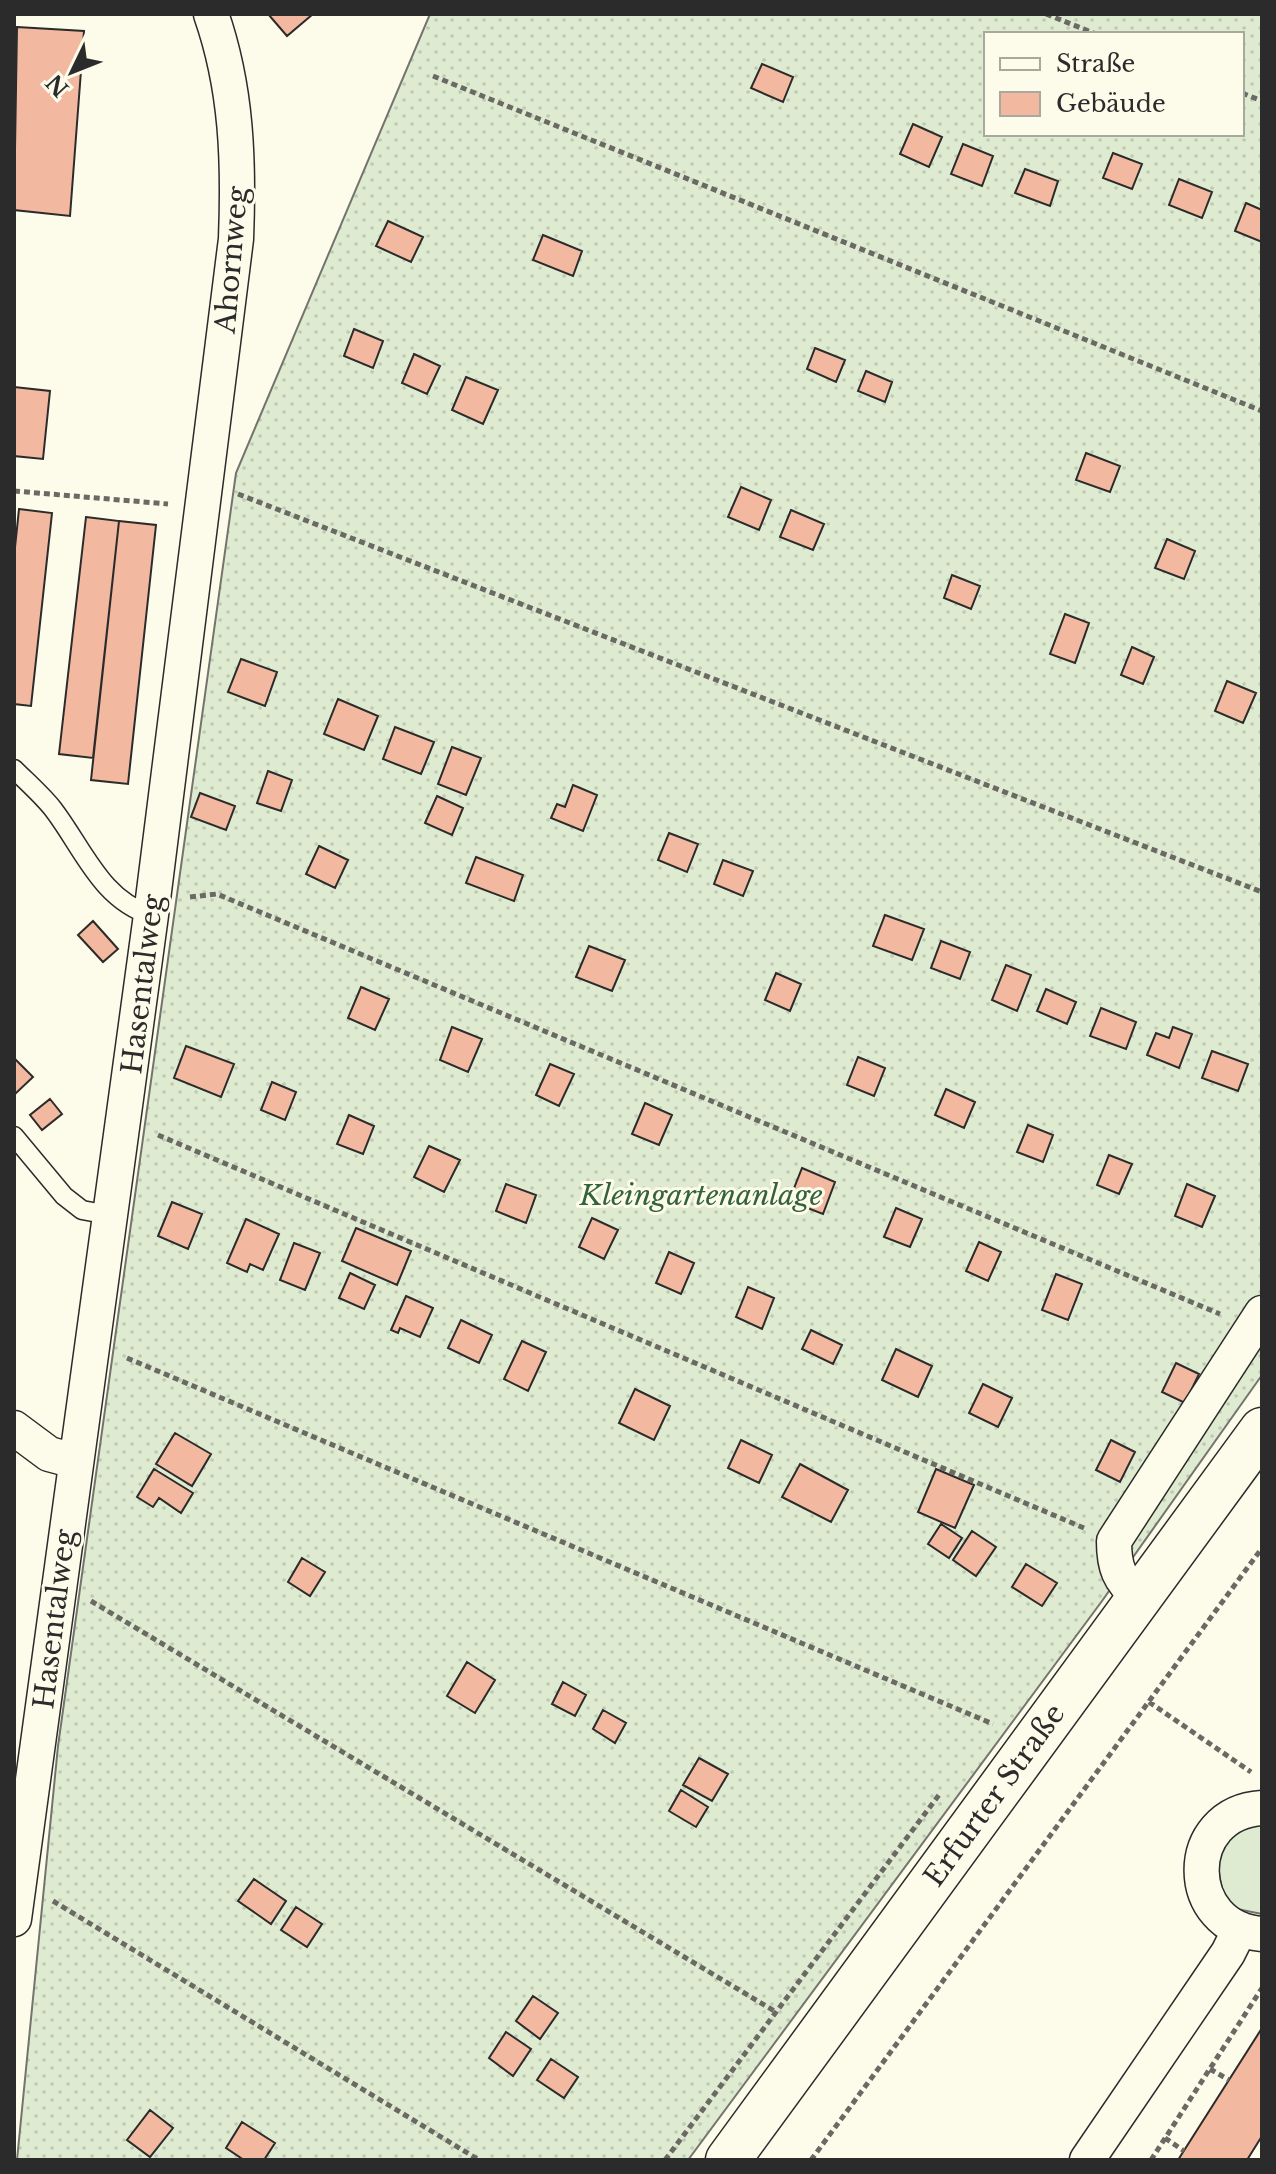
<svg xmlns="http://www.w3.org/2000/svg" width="1276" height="2174" font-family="'Libre Baskerville',serif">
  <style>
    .green { fill: #deebd1; stroke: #74746e; stroke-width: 2 }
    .garden { fill: url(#garden-dots); stroke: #74746e; stroke-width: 2; fill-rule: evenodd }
    .building { fill: #f2b8a0; stroke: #2b2b2b; stroke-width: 2 }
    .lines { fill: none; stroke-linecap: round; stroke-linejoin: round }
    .service-casing { stroke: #2b2b2b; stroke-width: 21 }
    .minor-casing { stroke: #2b2b2b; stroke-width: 37 }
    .secondary-casing { stroke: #2b2b2b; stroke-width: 47 }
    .path { stroke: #6a6964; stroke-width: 5; stroke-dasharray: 6 4; stroke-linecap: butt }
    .service { stroke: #fdfbea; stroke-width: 18 }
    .minor { stroke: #fdfbea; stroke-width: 34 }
    .secondary { stroke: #fdfbea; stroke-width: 44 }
    .labels { text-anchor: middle; stroke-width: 6; stroke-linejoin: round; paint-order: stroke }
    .street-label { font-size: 28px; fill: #2b2b2b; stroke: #fdfbea }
    .park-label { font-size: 28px; font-style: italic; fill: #34623c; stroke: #fdfbea }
  </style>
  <defs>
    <pattern id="garden-dots" width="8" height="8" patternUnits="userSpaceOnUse" patternTransform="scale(2)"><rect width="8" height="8" fill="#deebd1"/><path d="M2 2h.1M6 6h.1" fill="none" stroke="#bfcab4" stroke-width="1.8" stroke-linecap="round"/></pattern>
  </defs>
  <rect width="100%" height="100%" fill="#fdfbea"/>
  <path class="green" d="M1262,1823V1914L1237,1909L1224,1899L1215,1853L1235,1829Z"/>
  <path class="garden" d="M430,14H1262V1375L1102,1601L688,2160H17L58,1746L236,473ZM986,34H1242V134H986Z"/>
  <path class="building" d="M268,14H313L287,36Z
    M17,27L84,31L70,216L14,210Z
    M762,64L793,77L783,102L751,88Z
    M913,124L942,137L929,167L900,154Z
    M963,144L993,156L982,186L951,174Z
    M1113,153L1142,164L1132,189L1103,178Z
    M1025,169L1058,181L1050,206L1015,193Z
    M1179,179L1212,192L1202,218L1169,205Z
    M1246,203L1262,210V242L1235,231Z
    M388,221L423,237L411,262L376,246Z
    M543,235L582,251L573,276L533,260Z
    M354,329L383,341L373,368L344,356Z
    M815,348L845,360L836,382L807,369Z
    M414,354L440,366L427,394L402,383Z
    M866,371L892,382L885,402L858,391Z
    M466,377L498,390L483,424L452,410Z
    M14,387L50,391L43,459L14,456Z
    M1086,453L1120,466L1110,492L1076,480Z
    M741,487L771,500L759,530L728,517Z
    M19,509L52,513L31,706L14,704V557Z
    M791,510L824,524L813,550L780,537Z
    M86,517L119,521L93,758L59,754Z
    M119,521L156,525L128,784L91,780Z
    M1167,539L1195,551L1184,579L1155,568Z
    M952,575L980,586L971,609L944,598Z
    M1065,614L1089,623L1075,663L1050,654Z
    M1132,647L1154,657L1143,684L1121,675Z
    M241,659L277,672L265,706L228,692Z
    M1227,681L1256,693L1243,723L1215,711Z
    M338,699L378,716L364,750L324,734Z
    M395,727L434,742L421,774L383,759Z
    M452,747L481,758L466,795L438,784Z
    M268,771L292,780L281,811L257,803Z
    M573,785L597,795L583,831L551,818L557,804L565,807Z
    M200,793L235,806L226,830L191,817Z
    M437,796L463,808L452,835L425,823Z
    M669,833L698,844L687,872L658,860Z
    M319,846L348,860L335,888L306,874Z
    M476,857L523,875L514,901L466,883Z
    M723,860L753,871L743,896L714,884Z
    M885,915L924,929L912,960L873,946Z
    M93,921L118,949L103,962L78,935Z
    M941,941L970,952L960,979L931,968Z
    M589,946L625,960L612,991L576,977Z
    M1006,965L1031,975L1017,1011L992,1000Z
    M776,973L801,984L790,1011L765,1000Z
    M361,987L389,999L375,1030L348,1018Z
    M1046,989L1076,1002L1067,1024L1037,1011Z
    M1101,1008L1136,1022L1126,1049L1090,1036Z
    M452,1027L482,1039L468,1072L440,1060Z
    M1173,1027L1192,1034L1179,1068L1147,1055L1156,1033L1169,1038Z
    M186,1046L234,1064L221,1097L174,1078Z
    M1212,1051L1248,1064L1238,1091L1202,1078Z
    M858,1057L885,1068L874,1096L847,1085Z
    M14,1058L33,1077L14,1095Z
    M550,1064L574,1074L559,1106L536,1095Z
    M272,1082L296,1092L285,1120L261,1110Z
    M946,1089L975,1102L964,1128L935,1115Z
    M50,1099L62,1114L42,1130L30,1115Z
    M645,1103L672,1115L659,1145L632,1134Z
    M349,1115L374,1126L363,1154L337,1144Z
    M1028,1125L1053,1135L1043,1162L1017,1152Z
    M429,1146L460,1160L444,1192L414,1177Z
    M1109,1155L1132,1164L1119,1194L1097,1185Z
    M802,1168L835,1182L823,1214L789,1201Z
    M506,1184L536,1195L526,1223L496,1211Z
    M1187,1184L1215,1196L1202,1227L1175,1216Z
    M172,1202L202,1214L188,1249L158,1236Z
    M896,1208L922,1219L910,1247L884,1237Z
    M592,1218L618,1230L604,1259L579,1247Z
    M246,1219L279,1234L263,1270L250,1264L247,1272L227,1263Z
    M356,1228L411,1251L397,1285L342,1261Z
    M979,1242L1001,1252L988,1281L966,1271Z
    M294,1243L320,1253L305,1290L280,1280Z
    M669,1252L694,1263L681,1294L656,1283Z
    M350,1273L375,1285L364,1309L339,1298Z
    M1056,1274L1082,1284L1068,1320L1042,1310Z
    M748,1287L774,1298L762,1329L736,1317Z
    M406,1296L433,1308L420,1337L400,1328L398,1333L391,1330Z
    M461,1320L492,1335L479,1363L448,1348Z
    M811,1330L842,1345L833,1364L802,1349Z
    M522,1341L546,1352L528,1391L504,1379Z
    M896,1349L932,1366L918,1397L882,1380Z
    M1176,1363L1199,1374L1185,1403L1162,1392Z
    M983,1384L1012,1398L998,1427L969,1413Z
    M635,1389L670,1406L654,1440L619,1423Z
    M175,1433L211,1454L192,1486L156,1464Z
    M741,1440L772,1455L759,1483L728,1468Z
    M1111,1440L1135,1452L1120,1482L1096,1470Z
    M800,1464L848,1490L831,1522L782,1497Z
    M154,1469L193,1493L181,1513L159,1498L153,1507L137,1497Z
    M936,1469L974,1485L955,1528L918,1512Z
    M941,1524L962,1538L949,1558L928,1544Z
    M972,1531L996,1547L976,1576L953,1560Z
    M302,1558L325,1572L310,1596L288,1582Z
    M1026,1564L1057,1583L1042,1606L1012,1587Z
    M467,1662L495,1680L475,1713L447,1696Z
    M563,1682L586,1695L575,1716L552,1704Z
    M603,1710L626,1723L615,1743L593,1729Z
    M699,1758L728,1774L712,1801L683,1785Z
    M681,1790L708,1807L696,1827L669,1811Z
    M254,1879L286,1901L271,1924L238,1901Z
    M296,1907L322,1924L307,1947L281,1930Z
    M533,1996L558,2013L540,2039L516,2021Z
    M1262,2028V2136L1247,2160H1178Z
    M506,2032L531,2049L513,2076L489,2058Z
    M551,2059L578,2077L564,2098L537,2080Z
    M150,2110L173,2128L150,2157L127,2140Z
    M242,2122L275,2143L264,2160H244L226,2148Z"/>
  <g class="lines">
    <g class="service-casing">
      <path id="service" d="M14,769C27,782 42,795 53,809C83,848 101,900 151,915
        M14,1136L64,1196L82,1210L109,1215"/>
    </g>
    <g class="minor-casing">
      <path id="minor" d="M14,1428L49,1454L75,1461
        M1139,1597C1119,1580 1114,1567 1114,1541L1262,1313
        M1262,1808C1181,1813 1182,1928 1262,1934
        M14,1919L151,915L236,239C239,162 237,88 211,14
        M1087,2160L1228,1953L1240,1929"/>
    </g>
    <g class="secondary-casing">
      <path id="secondary" d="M728,2160L1262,1430"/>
    </g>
    <path class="path" d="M1046,14L1096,34
      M433,76L1262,411
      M1242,93L1262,101
      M14,491L168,504
      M238,494L1262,892
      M190,897L217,894L1220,1314
      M158,1135L1084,1528
      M127,1358L993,1724
      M91,1601L776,2012
      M1149,1702L1251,1772
      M53,1901L479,2160
      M1210,2069L1229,2080
      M1165,2138L1184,2151
      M665,2160L939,1795
      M811,2160L1262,1548
      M1151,2160L1262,1988"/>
    <use href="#service" class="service"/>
    <use href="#minor" class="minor"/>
    <use href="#secondary" class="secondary"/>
  </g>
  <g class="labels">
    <g class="street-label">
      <text transform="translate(231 260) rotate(-85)" y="10">Ahornweg</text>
      <text transform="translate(142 984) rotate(-83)" y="10">Hasentalweg</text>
      <text transform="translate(54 1619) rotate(-83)" y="10">Hasentalweg</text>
      <text transform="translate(994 1795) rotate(-54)" y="10">Erfurter Straße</text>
    </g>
    <g class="park-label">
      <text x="701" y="1205">Kleingartenanlage</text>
    </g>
  </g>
  <rect width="1276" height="2174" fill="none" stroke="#2b2b2b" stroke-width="32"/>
  <rect x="984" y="32" width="260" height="104" fill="#fdfbea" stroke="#a9a89e" stroke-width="2"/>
  <rect x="1000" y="58" width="40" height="12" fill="#fdfbea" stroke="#a9a89e" stroke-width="2"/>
  <text x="1056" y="72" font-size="24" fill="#2b2b2b">Straße</text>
  <rect x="1000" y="92" width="40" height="24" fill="#f2b8a0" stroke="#a9a89e" stroke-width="2"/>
  <text x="1056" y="112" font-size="24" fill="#2b2b2b">Gebäude</text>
  <g transform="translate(72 72) rotate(227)" stroke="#fdfbea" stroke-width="6" paint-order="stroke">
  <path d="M0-6L14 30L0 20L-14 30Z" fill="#2b2b2b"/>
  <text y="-12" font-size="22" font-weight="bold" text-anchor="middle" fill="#2b2b2b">N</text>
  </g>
</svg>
